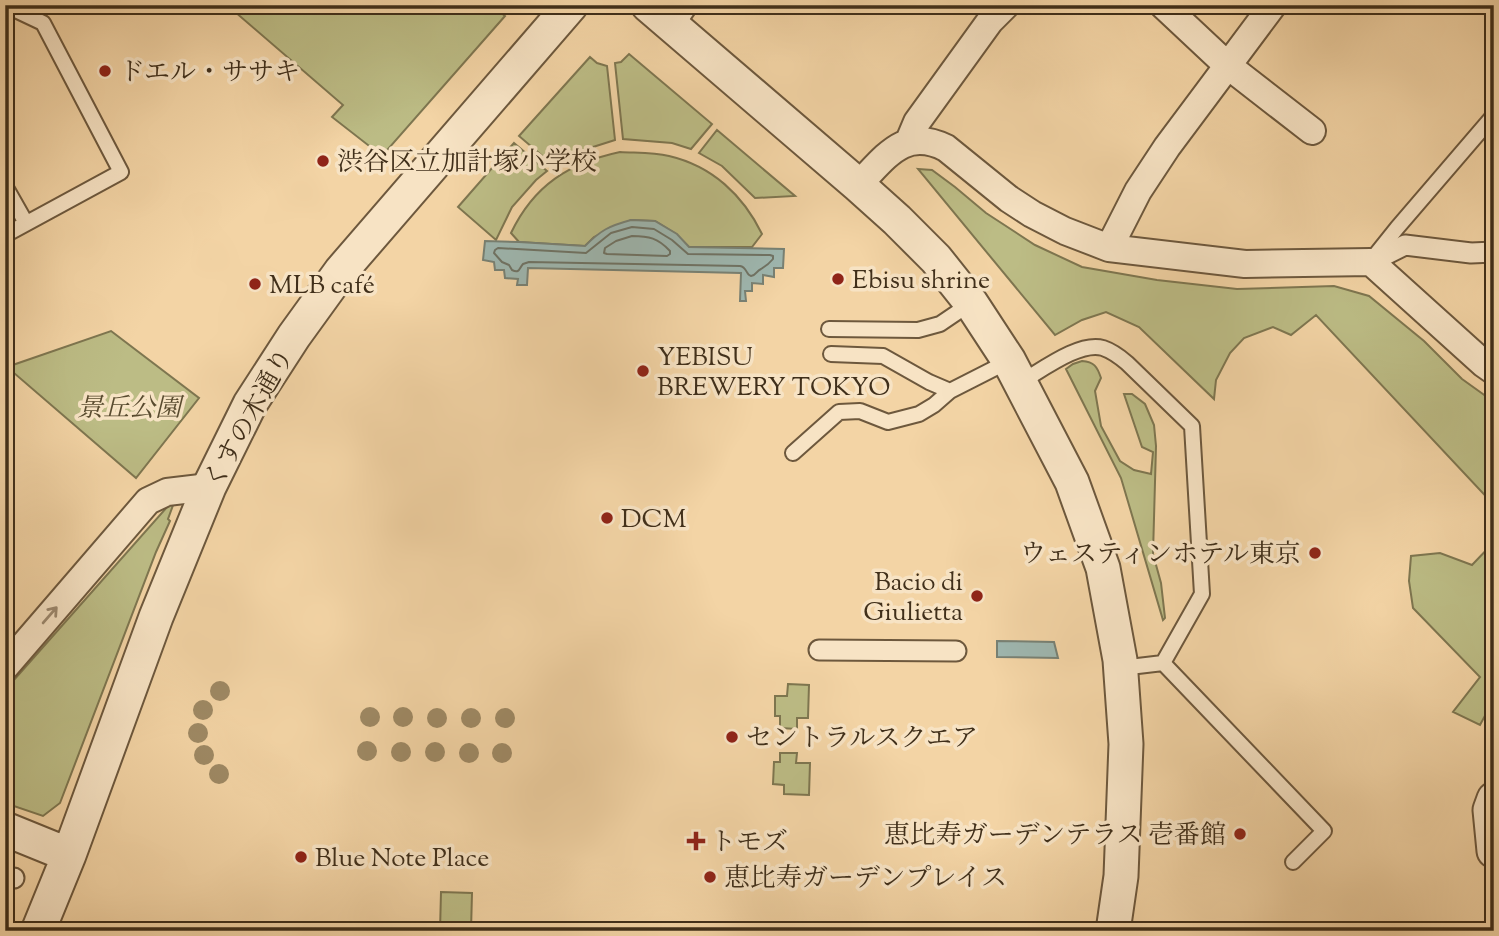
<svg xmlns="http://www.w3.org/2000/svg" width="1499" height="936" font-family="'Sorts Mill Goudy','Noto Serif JP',serif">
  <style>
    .green { fill: #bcbc85; stroke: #7e7650; stroke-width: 2 }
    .water { fill: #9eb7b0; stroke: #788174; stroke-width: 2 }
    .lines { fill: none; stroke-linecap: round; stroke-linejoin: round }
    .shore { stroke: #6f7365; stroke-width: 2 }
    .service-casing { stroke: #6d583d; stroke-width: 18 }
    .pedestrian-casing { stroke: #6d583d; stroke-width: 23 }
    .minor-casing { stroke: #6d583d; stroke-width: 30 }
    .tertiary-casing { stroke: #6d583d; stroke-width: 37 }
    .service { stroke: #f7e3c4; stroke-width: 14 }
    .pedestrian { stroke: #f7e3c4; stroke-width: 19 }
    .minor { stroke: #f7e3c4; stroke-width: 26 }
    .tertiary { stroke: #f7e3c4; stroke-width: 33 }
    .tree { fill: #9e8964 }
    .oneway { stroke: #9c896f }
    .poi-dot { fill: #8f2418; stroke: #f7e3c4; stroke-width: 2.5 }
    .labels { text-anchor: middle; stroke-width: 7; stroke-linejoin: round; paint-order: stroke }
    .poi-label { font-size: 26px; fill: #402f1a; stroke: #f7e3c4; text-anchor: start }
    .park-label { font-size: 26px; font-style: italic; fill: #594b2f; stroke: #f7e3c4 }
    .street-label { font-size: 26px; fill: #402f1a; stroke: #f7e3c4 }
  </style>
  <rect width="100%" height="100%" fill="#f3d4a5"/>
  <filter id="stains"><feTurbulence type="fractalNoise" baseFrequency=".00286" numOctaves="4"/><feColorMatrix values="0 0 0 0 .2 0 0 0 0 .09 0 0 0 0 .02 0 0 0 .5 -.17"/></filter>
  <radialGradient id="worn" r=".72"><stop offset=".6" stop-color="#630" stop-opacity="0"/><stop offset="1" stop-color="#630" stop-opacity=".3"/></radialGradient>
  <path class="green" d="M227,5H492L505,16L382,156L332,117L343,105Z
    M629,54L712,124L691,149L672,143L623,139L615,63L621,62Z
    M590,57L597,63L607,66L615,140L571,154L553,165L519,136Z
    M717,130L795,196L755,198L722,166L699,153Z
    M514,143L547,171L536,180L512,207L496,240L458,207Z
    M620,152C636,153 653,152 669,156C712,166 743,195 762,234L752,247H689L676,234L655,221L631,220L594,237L585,246L519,242L511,233C534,185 569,163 620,152Z
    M918,169L932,170L955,187L986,213L1035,245L1082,267L1157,280L1237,289L1334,286L1369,296L1424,341L1462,379L1494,402V505L1316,315L1291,335L1273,327L1244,338L1230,353L1216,380L1214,399L1139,327L1106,312L1082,320L1055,335Z
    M111,331L199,398L136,478L7,367Z
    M1082,361C1094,362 1097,366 1101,378L1095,391L1101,426L1120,461L1134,470L1151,474L1153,452L1142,447L1124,394H1132L1145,404L1154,425L1156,446L1153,554L1161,583L1165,618L1163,620L1121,478L1066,369L1073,364Z
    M176,497L168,519L170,521L156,552L60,803L43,816L5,803V690Z
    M1494,542V699L1480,725L1453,712L1480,677L1413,608L1409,581L1411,556L1440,553L1472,565Z
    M788,684L809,685L808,718H797V729L780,728V716H775V696H787Z
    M780,753H797L796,763H810L809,795L784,794V785L773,784L774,762H780Z
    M441,892L472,893L471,931H440Z"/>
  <path class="water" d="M631,220L655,221L677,234L689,247L784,249L783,268H774V277L763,275V284L752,283V291H745L746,301H740L741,273L528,268L527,285H517L518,279L505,278L504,270H495L494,262L483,260L485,241L519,242L585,246C601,230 609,226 631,220Z
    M997,641L1054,642L1058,658L997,657Z"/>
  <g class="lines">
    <path class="shore" d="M632,227L654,229L672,240L688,254L770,255L773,256V259C769,264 766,266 761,269C756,271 757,275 751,276C746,275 747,267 740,266L529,262L523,264C519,268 520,274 512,270L509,265L502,262L494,253L495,250L498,248L586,253L611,233Z
      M632,236C649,236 658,238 670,251V254L667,256L607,254L604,253L605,248L616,241Z"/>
    <g class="service-casing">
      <path id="service" d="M5,5L43,23L121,172L5,235
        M675,28L691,5
        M5,186L26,223
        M1373,258L1397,228L1494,115
        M829,329L918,330L940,324L971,303
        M831,354L883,356L929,382L950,391L1009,361
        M1021,382C1042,370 1080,341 1103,348C1112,351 1120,357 1127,363L1192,426L1202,594L1163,663
        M793,453L839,412L860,411L888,422L919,414L934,405L950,391
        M1121,668L1163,663L1324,831L1293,862"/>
    </g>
    <g class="pedestrian-casing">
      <path id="pedestrian" d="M1371,262L1405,245L1471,253L1494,252
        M819,650L956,651
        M5,878H14"/>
    </g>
    <g class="minor-casing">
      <path id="minor" d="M1163,5L1227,65L1312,131
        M909,141L917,122L990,21L1006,5
        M858,185C886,157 904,127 946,148L1009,199L1032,214L1065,231L1109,248L1245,264L1371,262L1484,364L1494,371
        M1109,248L1138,191L1167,147L1273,5
        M5,667L148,501L167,492L209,487"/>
    </g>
    <g class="tertiary-casing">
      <path id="tertiary" d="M648,5L858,185L897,220L936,259L971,303L1009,361L1072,482L1103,568L1120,660L1126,744L1121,876L1113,931
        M1494,799L1490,810L1494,851
        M5,829L69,855
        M38,931L69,855L156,617L209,487L250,404L294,336L341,271L571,5"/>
    </g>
    <use href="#service" class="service"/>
    <use href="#pedestrian" class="pedestrian"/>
    <use href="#minor" class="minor"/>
    <use href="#tertiary" class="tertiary"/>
  </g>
  <g class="tree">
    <circle cx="220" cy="691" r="10"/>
    <circle cx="203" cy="710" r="10"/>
    <circle cx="370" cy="717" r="10"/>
    <circle cx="403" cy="717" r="10"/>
    <circle cx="437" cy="718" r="10"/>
    <circle cx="471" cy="718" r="10"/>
    <circle cx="505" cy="718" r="10"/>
    <circle cx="198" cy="733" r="10"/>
    <circle cx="367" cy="751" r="10"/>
    <circle cx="401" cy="752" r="10"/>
    <circle cx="435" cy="752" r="10"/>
    <circle cx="469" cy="753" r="10"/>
    <circle cx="502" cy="753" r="10"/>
    <circle cx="204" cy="755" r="10"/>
    <circle cx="219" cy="774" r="10"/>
  </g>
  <defs><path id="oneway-shaft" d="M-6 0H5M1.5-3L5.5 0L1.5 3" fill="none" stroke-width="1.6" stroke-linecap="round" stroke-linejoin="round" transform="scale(1.75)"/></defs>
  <use class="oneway" href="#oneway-shaft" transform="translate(50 615) rotate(-49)"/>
  <g class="poi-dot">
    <circle cx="105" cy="71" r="7"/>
    <circle cx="323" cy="161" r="7"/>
    <circle cx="838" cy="279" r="7"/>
    <circle cx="255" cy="284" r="7"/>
    <circle cx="643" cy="371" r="7"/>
    <circle cx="607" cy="518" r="7"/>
    <circle cx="1315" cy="553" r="7"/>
    <circle cx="977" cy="596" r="7"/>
    <circle cx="732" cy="737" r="7"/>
    <circle cx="1240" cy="834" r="7"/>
    <path d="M692.5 830.5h7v7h7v7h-7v7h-7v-7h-7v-7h7z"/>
    <circle cx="301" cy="857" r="7"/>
    <circle cx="710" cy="877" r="7"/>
  </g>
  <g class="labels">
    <g class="poi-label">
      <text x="119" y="80">ドエル・ササキ</text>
      <text x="337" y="170">渋谷区立加計塚小学校</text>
      <text x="852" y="288">Ebisu shrine</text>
      <text x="269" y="293">MLB café</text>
      <text x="657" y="365">YEBISU<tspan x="657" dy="30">BREWERY TOKYO</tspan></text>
      <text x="621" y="527">DCM</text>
      <text x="1301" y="562" text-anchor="end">ウェスティンホテル東京</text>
      <text x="963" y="590" text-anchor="end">Bacio di<tspan x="963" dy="30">Giulietta</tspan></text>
      <text x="746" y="746">セントラルスクエア</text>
      <text x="1226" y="843" text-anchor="end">恵比寿ガーデンテラス 壱番館</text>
      <text x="710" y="850">トモズ</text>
      <text x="315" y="866">Blue Note Place</text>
      <text x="724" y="886">恵比寿ガーデンプレイス</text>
    </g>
    <g class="park-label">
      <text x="129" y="416">景丘公園</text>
    </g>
    <g class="street-label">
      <text transform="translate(248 418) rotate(-61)" y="9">くすの木通り</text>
    </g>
  </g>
  <rect width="1499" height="936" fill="none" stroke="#f3d4a5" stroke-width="28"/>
  <rect x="7" y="7" width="1485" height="922" fill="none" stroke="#402f1a" stroke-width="3.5"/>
  <rect x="14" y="14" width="1471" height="908" fill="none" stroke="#402f1a" stroke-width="2"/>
  <rect width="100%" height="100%" filter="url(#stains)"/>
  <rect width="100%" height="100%" fill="url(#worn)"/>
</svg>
